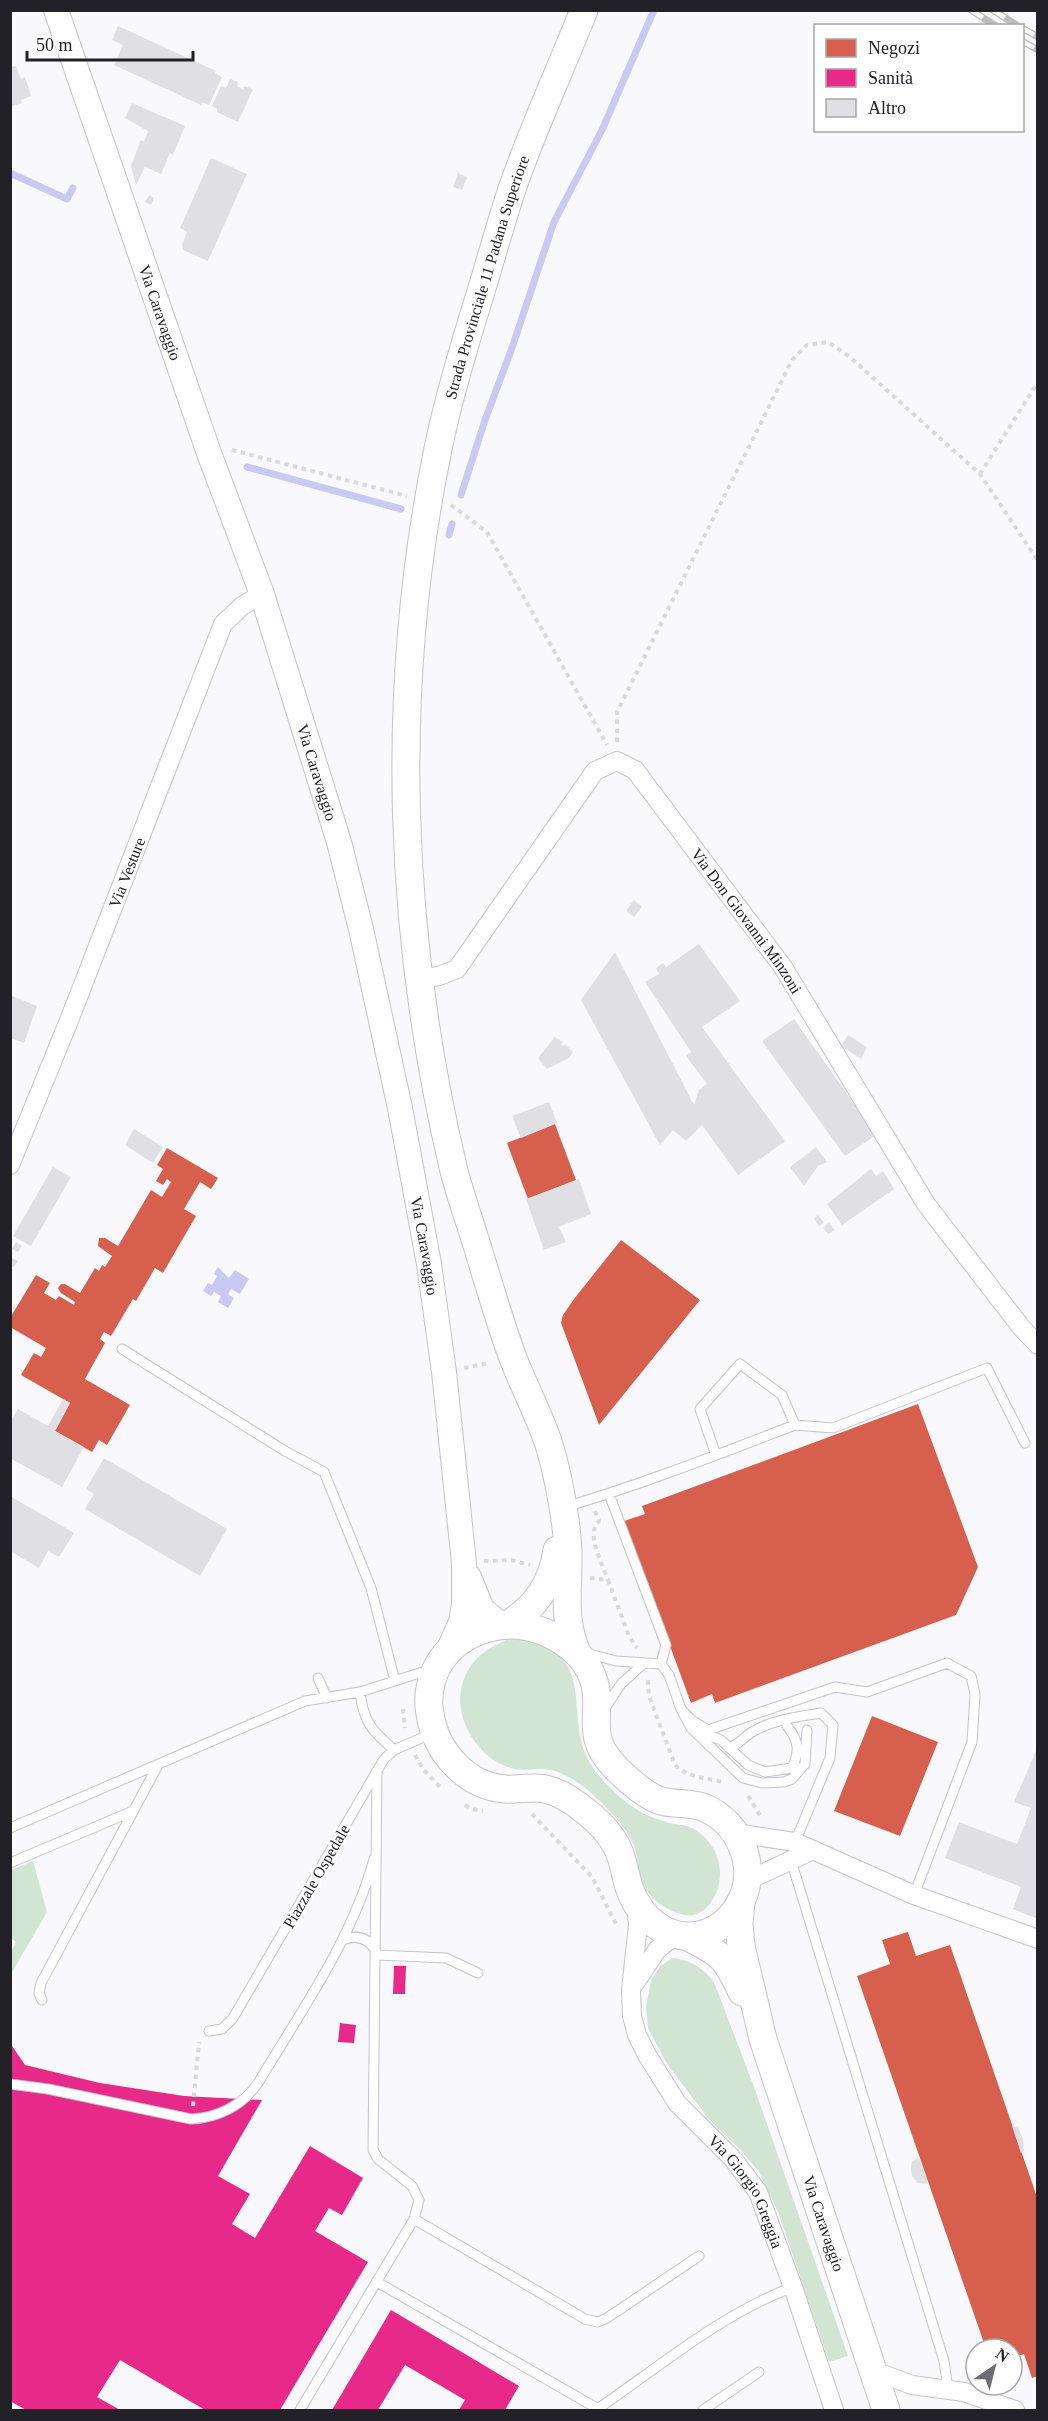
<svg xmlns="http://www.w3.org/2000/svg" width="1048" height="2421" font-family="'Times New Roman',serif">
  <style>
    .green { fill: #d1e5d2 }
    .water { fill: #cac9f2 }
    .shops { fill: #d6604d }
    .health { fill: #e7298a }
    .lines { fill: none; stroke-linecap: round; stroke-linejoin: round }
    .stream { stroke: #cac9f2; stroke-width: 7 }
    .building { fill: #dfdfe4 }
    .lane-casing { stroke: #c4c4c9; stroke-width: 11 }
    .street-casing { stroke: #c4c4c9; stroke-width: 20 }
    .secondary-casing { stroke: #c4c4c9; stroke-width: 26 }
    .primary-casing { stroke: #c4c4c9; stroke-width: 29 }
    .path { stroke: #d9d9da; stroke-width: 4; stroke-dasharray: 4.5 4.5; stroke-linecap: butt }
    .lane { stroke: #fefeff; stroke-width: 9 }
    .street { stroke: #fefeff; stroke-width: 18 }
    .secondary { stroke: #fefeff; stroke-width: 24 }
    .primary { stroke: #fefeff; stroke-width: 27 }
    .rail-casing { stroke: #bbbbbc; stroke-width: 7 }
    .rail { stroke: #fff; stroke-width: 4.5; stroke-dasharray: 14; stroke-linecap: butt }
    .labels { text-anchor: middle; stroke-width: 6; stroke-linejoin: round; paint-order: stroke }
    .street-label { font-size: 16px; fill: #222127; stroke: #fff }
  </style>
  <rect width="100%" height="100%" fill="#f8f8fd"/>
  <path class="green" d="M511,1638C608,1650 557,1718 594,1769C606,1785 623,1802 641,1812C649,1816 661,1821 670,1823C678,1825 685,1824 692,1828C721,1844 729,1879 709,1905C702,1913 691,1918 681,1914C659,1907 644,1895 639,1871C637,1863 637,1853 634,1845C628,1831 617,1819 607,1808C591,1792 574,1776 551,1770C539,1767 524,1772 511,1768C480,1760 455,1721 461,1690C467,1661 484,1649 511,1638Z
    M33,1861L47,1912L11,1974V1952L16,1942L11,1938V1870Z
    M673,1958C692,1961 702,1967 714,1982L754,2087L848,2356L829,2362L778,2212L759,2172L740,2149L711,2122L667,2064L648,2028L646,2007L651,1981L660,1966Z"/>
  <path class="water" d="M218,1267L229,1278L235,1270L249,1279L240,1294L231,1289L228,1294L234,1298L228,1308L218,1302L221,1296L214,1292L211,1296L203,1291L208,1283L212,1285L217,1276L214,1274Z"/>
  <path class="shops" d="M555,1124L576,1180L528,1199L507,1143Z
    M167,1148L218,1178L211,1189L200,1182L184,1209L196,1216L163,1273L155,1268L136,1301L133,1299L111,1336L104,1332L100,1339L105,1343L85,1379L130,1405L107,1445L99,1440L92,1452L55,1431L70,1403L21,1375L34,1353L41,1357L46,1348L10,1327V1318L36,1275L50,1283L44,1293L56,1300L59,1296L74,1305L75,1302L61,1293L58,1288L61,1284H65L80,1293L95,1268L99,1271L102,1265L105,1267L112,1256L98,1246L99,1238H105L118,1246L151,1190L162,1197L171,1182L167,1179L163,1185L156,1181L163,1169L157,1165Z
    M621,1240L700,1300L599,1425L561,1323L563,1315L574,1299Z
    M918,1404L978,1567L956,1615L715,1703L712,1694L691,1703L624,1521L645,1514L642,1506Z
    M872,1716L938,1742L900,1836L834,1811Z
    M908,1932L916,1956L950,1945L1038,2200V2376L1032,2378L1024,2354L1012,2358V2349H986L857,1976L890,1964L882,1940Z"/>
  <path class="health" d="M394,1966H406L405,1994H393Z
    M340,2023L356,2025L354,2043L338,2042Z
    M10,2043L25,2065L100,2083L184,2096L262,2100L218,2176L250,2194L232,2224L255,2238L310,2146L363,2178L342,2215L329,2208L315,2231L368,2262L280,2410H205L120,2360L97,2397L120,2410H26L10,2401Z
    M391,2310L519,2386L505,2410H459L465,2400L405,2365L378,2410H332Z"/>
  <g class="lines">
    <path class="stream" d="M10,173L67,199L73,188
      M247,467L401,509
      M461,495L485,420L512,348L554,222L602,130L654,10
      M449,535L452,524"/>
  </g>
  <path class="building" d="M118,26L216,71L215,73L222,77L209,105L202,102L201,105L114,65L123,45L112,40Z
    M16,66L21,79L25,77L31,96L21,100L22,103L10,107V67Z
    M230,79L238,82L237,86L243,89L244,86L253,89L238,122L217,112V109L212,106L221,86L226,88Z
    M132,103L185,126L173,155L170,153L161,174L145,167L136,185L131,166L141,140L144,142L148,131L125,118Z
    M211,158L247,174L208,261L183,250L182,245L187,232L180,228Z
    M458,173L467,177L462,190L453,187Z
    M149,195L154,198L151,205L145,202Z
    M634,900L642,907L634,917L626,911Z
    M699,944L740,1001L702,1027L785,1141L738,1175L702,1125L686,1141L673,1130L660,1145L581,1000L615,952L694,1105L699,1090L707,1084L686,1056L691,1052L645,982L659,974L656,968L663,963L666,967Z
    M10,995L37,1006L24,1043L10,1038Z
    M794,1019L876,1135L845,1156L762,1041Z
    M848,1035L867,1047L861,1059L841,1046Z
    M555,1037L563,1042L561,1044L563,1046L565,1044L573,1052L569,1058L547,1069L538,1058Z
    M549,1102L557,1123L521,1138L512,1116Z
    M134,1129L163,1147L153,1163L125,1145Z
    M816,1147L827,1162L818,1166L804,1186L790,1167Z
    M53,1167L71,1177L31,1246L13,1236Z
    M871,1169L876,1176L883,1171L894,1189L842,1225L827,1204Z
    M579,1179L591,1214L559,1227L566,1242L544,1250L526,1199Z
    M818,1215L824,1223L819,1226L814,1219Z
    M829,1223L835,1230L828,1234L823,1228Z
    M16,1242L22,1246L18,1252L12,1249Z
    M10,1257L18,1261L14,1267L10,1266Z
    M63,1399L70,1403L55,1431L84,1447L62,1487L10,1458V1422L18,1409L48,1426Z
    M104,1458L227,1529L200,1576L85,1509L94,1494L86,1489Z
    M10,1496L74,1533L59,1557L48,1551L39,1568L10,1551Z
    M1038,1746V1919L1013,1909L1021,1887L945,1858L959,1822L1017,1844L1031,1808L1014,1802Z
    M1012,2126L1018,2128L1023,2139L1024,2150L1021,2153Z
    M919,2158L928,2184L918,2183L912,2176L911,2168L912,2161Z"/>
  <g class="lines">
    <g class="lane-casing">
      <path id="lane" d="M122,1349L285,1451L324,1472L371,1588L395,1681
        M795,1425L833,1428L987,1368L1025,1443
        M609,1494L666,1645L661,1664
        M565,1507C643,1484 719,1454 795,1425L782,1395L740,1364L700,1409L716,1455
        M586,1653L616,1661L661,1664L669,1675L681,1709L691,1728L743,1778L762,1783L784,1782L792,1779L805,1764L807,1730
        M318,1678L327,1698
        M360,1692C363,1721 372,1731 394,1750
        M605,1708L621,1684L643,1664
        M681,1709L691,1720L708,1730L835,1687L867,1692L947,1663L971,1676L975,1694L972,1742L914,1895
        M701,1732L721,1740L748,1765L765,1772L792,1768C800,1751 799,1741 787,1726
        M729,1748C738,1745 744,1737 752,1732C774,1719 797,1717 821,1713L833,1725L830,1758L795,1842
        M10,1828L305,1701L360,1692L432,1669
        M790,1857L944,2361L948,2389
        M10,1863L133,1811
        M343,1940C357,1934 368,1938 376,1951
        M376,1955L446,1958L478,1973
        M42,2000L39,1993L41,1983L157,1767
        M209,2031L222,2029L233,2018L384,1759L394,1750L433,1733
        M10,2084L48,2089L191,2119C218,2118 243,2105 258,2083C301,2011 352,1940 374,1859
        M414,2219L585,2319L598,2322L607,2318L699,2256
        M377,2282L600,2410
        M300,2410L414,2219L419,2200L412,2186L378,2159L373,2150L377,1771
        M596,2410C659,2367 721,2314 793,2287
        M703,2410L759,2372"/>
    </g>
    <g class="street-casing">
      <g id="street">
        <path id="s1" d="M418,979L439,976L457,969L595,771L617,761L635,770L783,967L926,1204L1021,1327L1038,1345"/>
        <path id="s2" d="M10,1165L70,1018L223,624L242,606L262,594"/>
        <path d="M731,1826L742,1834L795,1842L914,1895L1038,1939"/>
        <path d="M746,1885L755,1877L813,1850"/>
        <path id="s3" d="M636,1903L638,1924L631,1990L632,2016L637,2035L647,2055L677,2103L733,2159L758,2192L793,2287L834,2410"/>
        <path d="M635,1983L657,1950L675,1935"/>
        <path d="M872,2370L912,2385L964,2392L1015,2410"/>
      </g>
    </g>
    <g class="secondary-casing">
      <g id="secondary">
        <path id="s4" d="M56,10L209,453L262,594L339,842L361,929L400,1108L429,1264L444,1372L464,1563V1605L461,1622L448,1651"/>
        <path d="M469,1577L482,1609L502,1626"/>
      </g>
    </g>
    <g class="primary-casing">
      <g id="primary">
        <path d="M507,1625C545,1624 590,1650 596,1690C599,1712 591,1733 604,1753C613,1768 644,1796 661,1801C675,1805 691,1802 705,1808C738,1822 758,1864 742,1899C734,1917 718,1932 698,1935C666,1941 641,1918 630,1890C625,1876 624,1860 617,1847C610,1833 596,1819 584,1810C573,1801 559,1792 545,1789C532,1786 518,1790 505,1789C466,1786 436,1752 430,1714C426,1693 432,1670 446,1654C462,1635 483,1627 507,1625Z"/>
        <path d="M507,1625C536,1607 552,1584 557,1550"/>
        <path id="s5" d="M577,1653C563,1619 568,1596 568,1561C569,1530 557,1466 546,1436C536,1409 523,1384 513,1358C500,1323 490,1288 479,1252C471,1225 461,1198 454,1171C398,936 389,691 437,454C446,407 460,360 474,314C487,273 498,232 511,192C532,130 560,71 584,10"/>
        <path id="s6" d="M741,1902L739,1923L741,1946L763,2039L886,2410"/>
        <path d="M688,1937C722,1954 726,1958 742,1992"/>
      </g>
    </g>
    <path class="path" d="M232,450L407,496
      M980,474L1038,382
      M451,505L487,532L607,745
      M617,742V712L792,360L807,345L828,342L850,357L980,474L1038,561
      M464,1368L489,1363
      M595,1511L599,1521C585,1534 603,1565 608,1580
      M484,1561L511,1560L530,1565
      M590,1578L608,1580L629,1636L637,1648
      M648,1680L649,1696L675,1765C688,1778 707,1778 724,1782
      M403,1709L405,1728
      M415,1755L423,1769L440,1787
      M748,1796L761,1817
      M465,1805L472,1809L483,1811
      M532,1814L592,1877L617,1926
      M193,2106L199,2042"/>
    <use href="#lane" class="lane"/>
    <use href="#street" class="street"/>
    <use href="#secondary" class="secondary"/>
    <use href="#primary" class="primary"/>
    <g class="rail-casing">
      <path id="rail" d="M971,10L996,26
        M993,10L1018,26
        M1022,28L1038,37
        M1022,41L1038,50"/>
    </g>
    <use href="#rail" class="rail"/>
  </g>
  <g class="labels">
    <g class="street-label">
      <text dy="6" stroke="none"><textPath href="#s5" startOffset="1408">Strada Provinciale 11 Padana Superiore</textPath></text>
      <text dy="6" stroke="none"><textPath href="#s4" startOffset="320">Via Caravaggio</textPath></text>
      <text dy="6" stroke="none"><textPath href="#s4" startOffset="806">Via Caravaggio</textPath></text>
      <text dy="6" stroke="none"><textPath href="#s2" startOffset="315">Via Vesture</textPath></text>
      <text dy="6" stroke="none"><textPath href="#s1" startOffset="514">Via Don Giovanni Minzoni</textPath></text>
      <text dy="6" stroke="none"><textPath href="#s4" startOffset="1292">Via Caravaggio</textPath></text>
      <text transform="translate(316 1876) rotate(-60)" y="6">Piazzale Ospedale</text>
      <text dy="6" stroke="none"><textPath href="#s3" startOffset="326">Via Giorgio Greggia</textPath></text>
      <text dy="6" stroke="none"><textPath href="#s6" startOffset="334">Via Caravaggio</textPath></text>
    </g>
  </g>
  <rect width="1048" height="2421" fill="none" stroke="#222127" stroke-width="24"/>
  <rect x="814" y="24" width="210" height="108" fill="#ffffff" stroke="#a7a6a9" stroke-width="1.5"/>
  <rect x="826" y="39" width="30" height="18" fill="#d6604d" stroke="#a7a6a9" stroke-width="1.5"/>
  <text x="868" y="54" font-size="18" fill="#222127">Negozi</text>
  <rect x="826" y="69" width="30" height="18" fill="#e7298a" stroke="#a7a6a9" stroke-width="1.5"/>
  <text x="868" y="84" font-size="18" fill="#222127">Sanità</text>
  <rect x="826" y="99" width="30" height="18" fill="#dfdfe4" stroke="#a7a6a9" stroke-width="1.5"/>
  <text x="868" y="114" font-size="18" fill="#222127">Altro</text>
  <g transform="translate(994 2367) rotate(35)"><circle r="28" fill="#ffffff" stroke="#a7a6a9" stroke-width="1.5"/>
  <path d="M0-4.5L10 22L0 15L-10 22Z" fill="#6d6c72"/>
  <text y="-9" font-size="16" font-weight="bold" text-anchor="middle" fill="#222127">N</text>
  </g>
  <path d="M27 51v9h166v-9" fill="none" stroke="#222127" stroke-width="3"/>
  <text x="36" y="51" font-size="18" fill="#222127" stroke="#ffffff" stroke-width="4.5" paint-order="stroke">50 m</text>
</svg>
